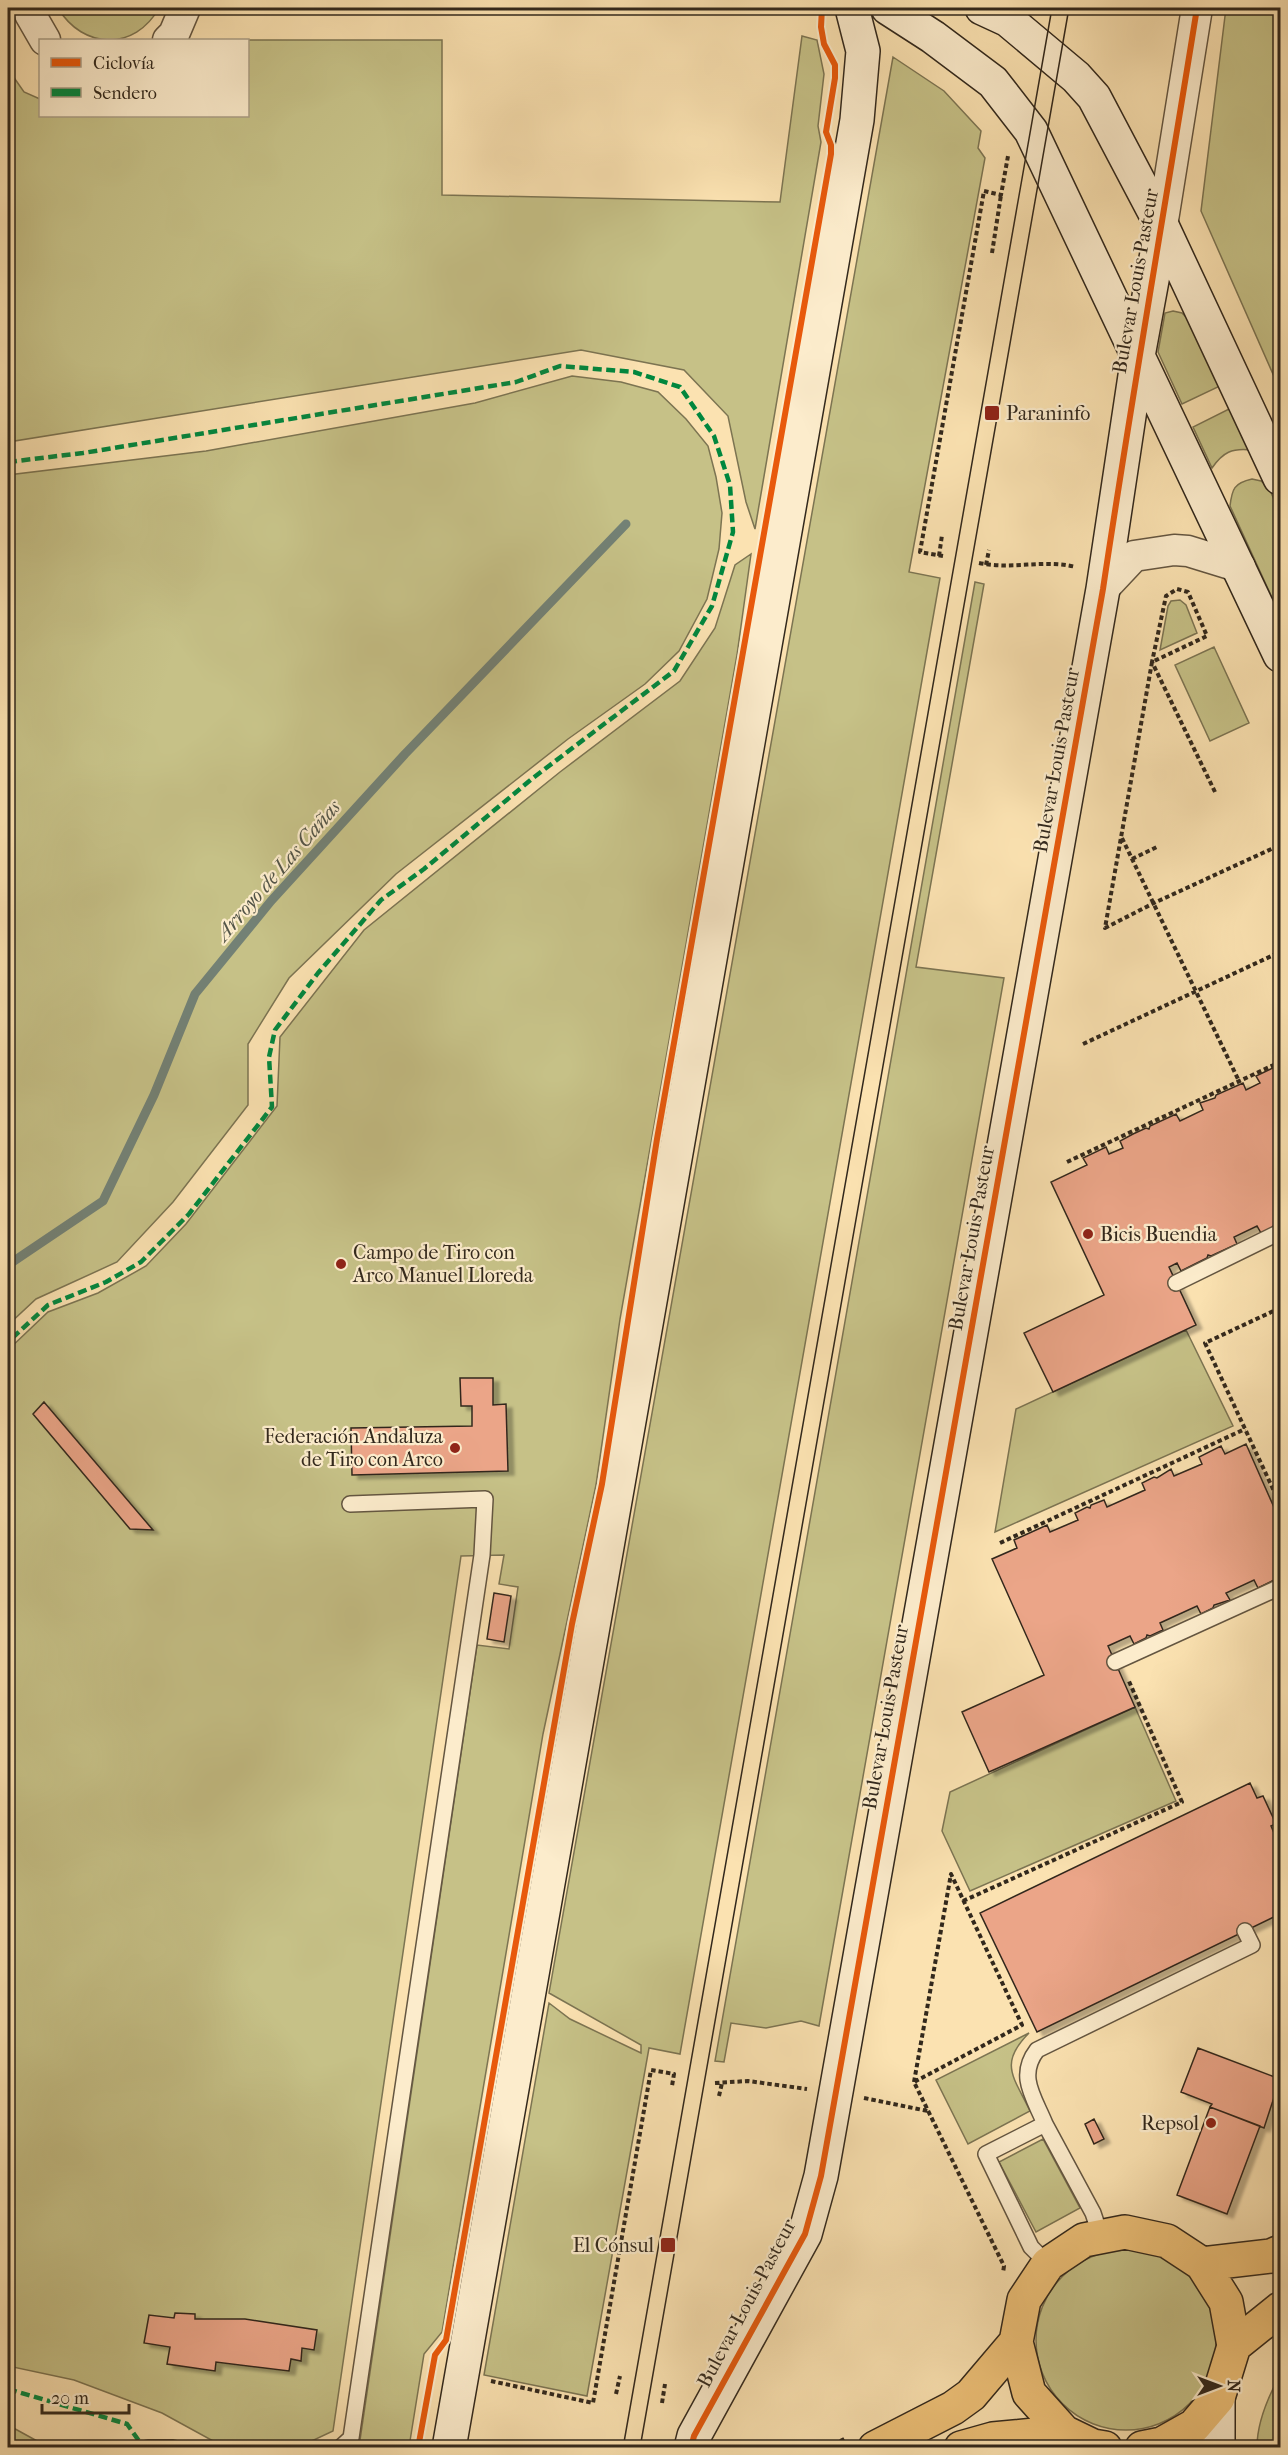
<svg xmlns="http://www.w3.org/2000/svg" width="1288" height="2455" font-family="'IM FELL French Canon',serif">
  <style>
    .green { fill: #c6c187; stroke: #7c7452; stroke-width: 1.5 }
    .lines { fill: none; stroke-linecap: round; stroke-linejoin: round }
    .stream { stroke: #738175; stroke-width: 9 }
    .building { fill: #eba588; stroke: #32281c; stroke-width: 1.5; filter: url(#shadow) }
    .lane-casing { stroke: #645641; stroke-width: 18 }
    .street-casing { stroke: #645641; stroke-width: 33 }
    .secondary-casing { stroke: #32281c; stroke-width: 36 }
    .primary-casing { stroke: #32281c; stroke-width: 36 }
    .path { stroke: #32281c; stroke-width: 4; stroke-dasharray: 4.5 3; stroke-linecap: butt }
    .lane { stroke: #fceccc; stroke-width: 15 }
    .street { stroke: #fceccc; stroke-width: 30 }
    .secondary { stroke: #fceccc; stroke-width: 33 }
    .primary { stroke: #eec178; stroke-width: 33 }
    .tram { stroke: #32281c; stroke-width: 1.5 }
    .quiet { stroke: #00873e; stroke-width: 4.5; stroke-dasharray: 9 4.5; stroke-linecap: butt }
    .cycleway-casing { stroke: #fceccc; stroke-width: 10 }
    .cycleway { stroke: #e8590c; stroke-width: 6 }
    .poi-dot { fill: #8f2418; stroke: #fceccc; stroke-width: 2 }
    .labels { text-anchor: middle; stroke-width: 4.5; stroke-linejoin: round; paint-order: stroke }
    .street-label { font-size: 20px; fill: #32281c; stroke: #fceccc }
    .poi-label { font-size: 20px; fill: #32281c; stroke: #fceccc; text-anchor: start }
    .water-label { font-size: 21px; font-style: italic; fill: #535548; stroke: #fceccc }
  </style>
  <defs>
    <filter id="shadow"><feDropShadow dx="6" dy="4" stdDeviation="1.5" flood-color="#0004"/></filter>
  </defs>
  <rect width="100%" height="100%" fill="#fbe2b1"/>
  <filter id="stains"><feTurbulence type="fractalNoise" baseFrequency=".00333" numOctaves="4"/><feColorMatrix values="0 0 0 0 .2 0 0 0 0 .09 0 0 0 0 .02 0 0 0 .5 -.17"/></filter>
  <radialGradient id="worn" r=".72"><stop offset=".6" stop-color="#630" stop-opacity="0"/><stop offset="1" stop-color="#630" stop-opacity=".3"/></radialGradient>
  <path class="green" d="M58,8H159C135,51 83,50 58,8Z
    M1226,8H1280V390L1201,211Z
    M802,36L817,40L824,74L818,126L821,142L755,529L746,502L728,416L684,370L581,350L8,442V69L24,92L40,99V116H248V40H228H442V195L780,202Z
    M893,57L944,91L981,131L978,148L985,158L909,572L940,578L680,2054L649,2048L587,2396L484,2375L549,2003L570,2019L641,2053V2045L549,1993Z
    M1173,311L1182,313L1188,319L1220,386L1182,404L1158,352L1165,313Z
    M572,376L621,382L658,392L686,419L708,446L716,477L722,513L719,549L707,599L679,651L645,684L568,739L396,874L289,978L248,1044V1105L173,1202L117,1262L36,1299L8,1325V475L206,451L475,403Z
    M1231,408L1251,450C1232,448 1223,452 1212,468L1193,427Z
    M1252,479L1261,481L1269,488L1280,513V615L1230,506C1232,489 1234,483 1252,479Z
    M751,554L737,655L620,1319L596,1485L543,1734L442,2332L424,2354L409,2447H359L477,1645L509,1649L518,1587L499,1584L504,1555L461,1556L333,2431L299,2447H224L162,2413L74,2380L8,2366V1350L48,1312L98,1293L146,1266L186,1224L277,1106L280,1037L364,930L560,772L680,681L715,628L735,565Z
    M975,582L984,584L916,967L1004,978L819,2026L801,2021L766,2028L731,2023L724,2062L715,2061Z
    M1180,600L1186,605L1197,633L1160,650L1168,606L1171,601Z
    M1214,647L1249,723L1210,741L1175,665Z
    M1186,1330L1233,1426L995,1532L1016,1409Z
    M1135,1707L1176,1801L970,1891L942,1831L950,1792Z
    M1029,2033C998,2064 1014,2077 1030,2111L968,2144L936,2080Z
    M1043,2139L1080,2208L1036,2232L999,2162Z
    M1036 2340a90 90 0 1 1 180 0a90 90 0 1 1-180 0Z
    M1280,2375V2447H1257C1257,2422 1268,2397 1280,2375Z
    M8,2425L48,2447H8Z"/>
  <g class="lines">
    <path class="stream" d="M8,1265L103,1201L154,1095L195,994L271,901L405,754L626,524"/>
  </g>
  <path class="building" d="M1279,1065L1280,1223L1274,1224L1273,1227L1261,1233L1257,1226L1234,1237L1237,1244L1211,1256L1208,1255L1207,1258L1181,1271L1177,1263L1169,1267L1196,1325L1053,1392L1024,1333L1104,1295L1051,1182L1087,1165L1083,1158L1106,1147L1109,1154L1123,1148L1120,1141L1133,1134L1146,1128L1149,1129L1150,1126L1176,1114L1180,1121L1203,1110L1200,1103L1215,1098L1216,1095L1243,1083L1246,1090L1260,1083L1256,1076Z
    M460,1378H493V1405L506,1404L508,1471L352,1475L351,1428L472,1426V1406H461Z
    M44,1402L153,1530L130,1529L33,1414Z
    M1246,1444L1280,1521V1569L1277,1570L1280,1577L1258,1588L1254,1580L1226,1593L1230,1600L1214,1605L1213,1608L1201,1614L1197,1606L1160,1623L1163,1630L1150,1636L1147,1635L1146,1638L1134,1644L1130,1636L1108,1646L1135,1707L989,1772L962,1712L1044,1675L992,1559L1017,1548L1014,1540L1047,1525L1050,1532L1078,1520L1075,1513L1087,1507L1090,1508L1091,1505L1104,1500L1107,1507L1145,1490L1142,1483L1154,1477L1157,1478L1171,1469L1174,1476L1202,1464L1199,1457L1221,1446L1225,1454Z
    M494,1593L511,1596L504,1642L487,1639Z
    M1250,1783L1257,1798L1263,1796L1276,1824L1271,1826L1280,1847V1914L1037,2032L980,1913Z
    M1198,2048L1280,2079L1264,2128L1210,2107L1212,2104L1181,2092Z
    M1210,2107L1260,2126L1227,2214L1177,2195Z
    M1094,2119L1104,2139L1094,2144L1085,2124Z
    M175,2313L195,2314V2319H245L317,2330L314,2350L302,2348L301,2361L291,2359L289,2371L216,2362L215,2371L167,2364L170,2347L144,2343L149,2315L174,2318Z"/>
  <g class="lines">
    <g class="lane-casing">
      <path id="lane" d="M1176,1283L1280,1232
        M1115,1662L1280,1587
        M1045,2124L1093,2213L1101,2237
        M1048,2264L1031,2247L986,2154L1045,2124C1034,2097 1017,2076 1037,2050L1252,1945L1245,1931
        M148,2448H173
        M340,2448L351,2438L482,1555L485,1499L350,1504"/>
    </g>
    <g class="street-casing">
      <path id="street" d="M29,8L30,14L45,40
        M168,40L174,34L185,8
        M1162,226L1197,8
        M1103,589L1134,556L1174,550L1188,551L1240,567"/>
    </g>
    <g class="secondary-casing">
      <path id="secondary" d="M888,8L933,37L993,82L1031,131L1280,655
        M982,8L1008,20L1076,77L1094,97L1162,226L1280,478
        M449,2448L857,120L863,51L852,8
        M691,2448L694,2436L805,2234L821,2176L1103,589L1138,356L1162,226
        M1218,2448V2398"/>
    </g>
    <g class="primary-casing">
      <path id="primary" d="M1202,2264L1271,2256L1280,2252
        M1234,2346L1280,2309
        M875,2448L953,2408L971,2395L1016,2342
        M961,2448L993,2439L1064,2432
        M1105,2448L1093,2446L1064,2432L1029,2393L1016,2342L1024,2300L1048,2264L1084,2240L1125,2232L1167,2241L1202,2264L1226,2302L1234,2346L1218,2398L1194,2426L1162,2444L1142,2448"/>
    </g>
    <path class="path" d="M992,253L1001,195
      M939,556L942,535
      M943,556L920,552L984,191L1001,195L1008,156
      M979,563C1013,570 1042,559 1076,567
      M986,565L989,550
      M1215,792L1152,662L1166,596L1177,589L1188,592L1207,636L1152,662L1105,928L1154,903L1280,845
      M1122,838L1239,1081
      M1132,859L1159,846
      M1083,1044L1280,952
      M1067,1162L1280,1062
      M1280,1308L1205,1343L1280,1504
      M1000,1543L1245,1429
      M963,1901L1182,1802L1128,1679
      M914,2082L951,1874L1022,2025L914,2082L1004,2266L1003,2273
      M715,2083L748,2081L807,2089
      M719,2096L722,2083
      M864,2098L928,2111
      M491,2381L593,2403L651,2070L674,2074L672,2086
      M616,2394L620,2376
      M662,2403L665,2384
      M827,2448L846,2438"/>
    <use href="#lane" class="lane"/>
    <use href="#street" class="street"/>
    <use href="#secondary" class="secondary"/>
    <use href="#primary" class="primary"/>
    <path class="tram" d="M623,2448L1052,8
      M640,2448L1069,8"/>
    <path class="quiet" d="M8,462L83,453L516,382L560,366L634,372L680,387L714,436L730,485L733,532L712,606L674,671L533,778L424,869L381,900L318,973L275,1030L269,1057L272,1107L189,1214L141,1262L106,1282L48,1305L8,1342
      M8,2389L127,2424L144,2448"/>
    <g class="cycleway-casing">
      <path id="cycleway" d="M418,2448L435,2355L446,2340L572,1624L602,1484L657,1139L831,154V145L826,132L835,78V65L824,44L821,27L822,8
        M691,2448L694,2436L805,2234L821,2176L1103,589C1132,395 1166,201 1197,8"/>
    </g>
    <use href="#cycleway" class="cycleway"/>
  </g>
  <g class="poi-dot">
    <rect x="984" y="405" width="16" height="16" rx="3"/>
    <circle cx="1088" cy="1234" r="6"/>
    <circle cx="341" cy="1264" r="6"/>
    <circle cx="455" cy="1448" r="6"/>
    <circle cx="1211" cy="2123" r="6"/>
    <rect x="660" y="2237" width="16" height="16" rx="3"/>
  </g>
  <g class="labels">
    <g class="street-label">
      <text transform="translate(1135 281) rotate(-80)" y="7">Bulevar Louis Pasteur</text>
      <text transform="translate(1056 760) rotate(-80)" y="7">Bulevar Louis Pasteur</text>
      <text transform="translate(971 1238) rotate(-80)" y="7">Bulevar Louis Pasteur</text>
      <text transform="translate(885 1717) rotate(-80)" y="7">Bulevar Louis Pasteur</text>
      <text transform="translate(746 2303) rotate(-62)" y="7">Bulevar Louis Pasteur</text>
    </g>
    <g class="poi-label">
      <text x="1006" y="420">Paraninfo</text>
      <text x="1100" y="1241">Bicis Buendia</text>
      <text x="353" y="1259">Campo de Tiro con<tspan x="353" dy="23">Arco Manuel Lloreda</tspan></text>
      <text x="443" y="1443" text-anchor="end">Federación Andaluza<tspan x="443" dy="23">de Tiro con Arco</tspan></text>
      <text x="1199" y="2130" text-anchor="end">Repsol</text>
      <text x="654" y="2252" text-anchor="end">El Cónsul</text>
    </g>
    <g class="water-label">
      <text transform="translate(278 870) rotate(-49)" y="7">Arroyo de Las Cañas</text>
    </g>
  </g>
  <rect width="1288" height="2455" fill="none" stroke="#fbe2b1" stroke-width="30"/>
  <rect x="9" y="9" width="1270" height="2437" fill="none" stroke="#32281c" stroke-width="3"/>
  <rect x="15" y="15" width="1258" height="2425" fill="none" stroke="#32281c" stroke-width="1.5"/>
  <rect x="39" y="39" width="210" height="78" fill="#fceccc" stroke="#ab9e86" stroke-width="1.5"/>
  <rect x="51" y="58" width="30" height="9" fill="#e8590c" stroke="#ab9e86" stroke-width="1.5"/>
  <text x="93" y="69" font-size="18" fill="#32281c">Ciclovía</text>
  <rect x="51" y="88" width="30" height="9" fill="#00873e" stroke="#ab9e86" stroke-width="1.5"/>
  <text x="93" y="99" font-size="18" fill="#32281c">Sendero</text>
  <g transform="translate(1219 2386) rotate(90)" stroke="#fceccc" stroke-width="4.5" paint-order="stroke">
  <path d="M0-4.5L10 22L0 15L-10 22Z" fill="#32281c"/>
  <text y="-9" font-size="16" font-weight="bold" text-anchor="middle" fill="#32281c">N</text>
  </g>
  <path d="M42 2404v9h87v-9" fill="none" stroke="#32281c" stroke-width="3"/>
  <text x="51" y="2404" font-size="18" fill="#32281c" stroke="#fceccc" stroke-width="4.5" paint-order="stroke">20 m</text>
  <rect width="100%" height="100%" filter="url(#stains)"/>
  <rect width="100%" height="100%" fill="url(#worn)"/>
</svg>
